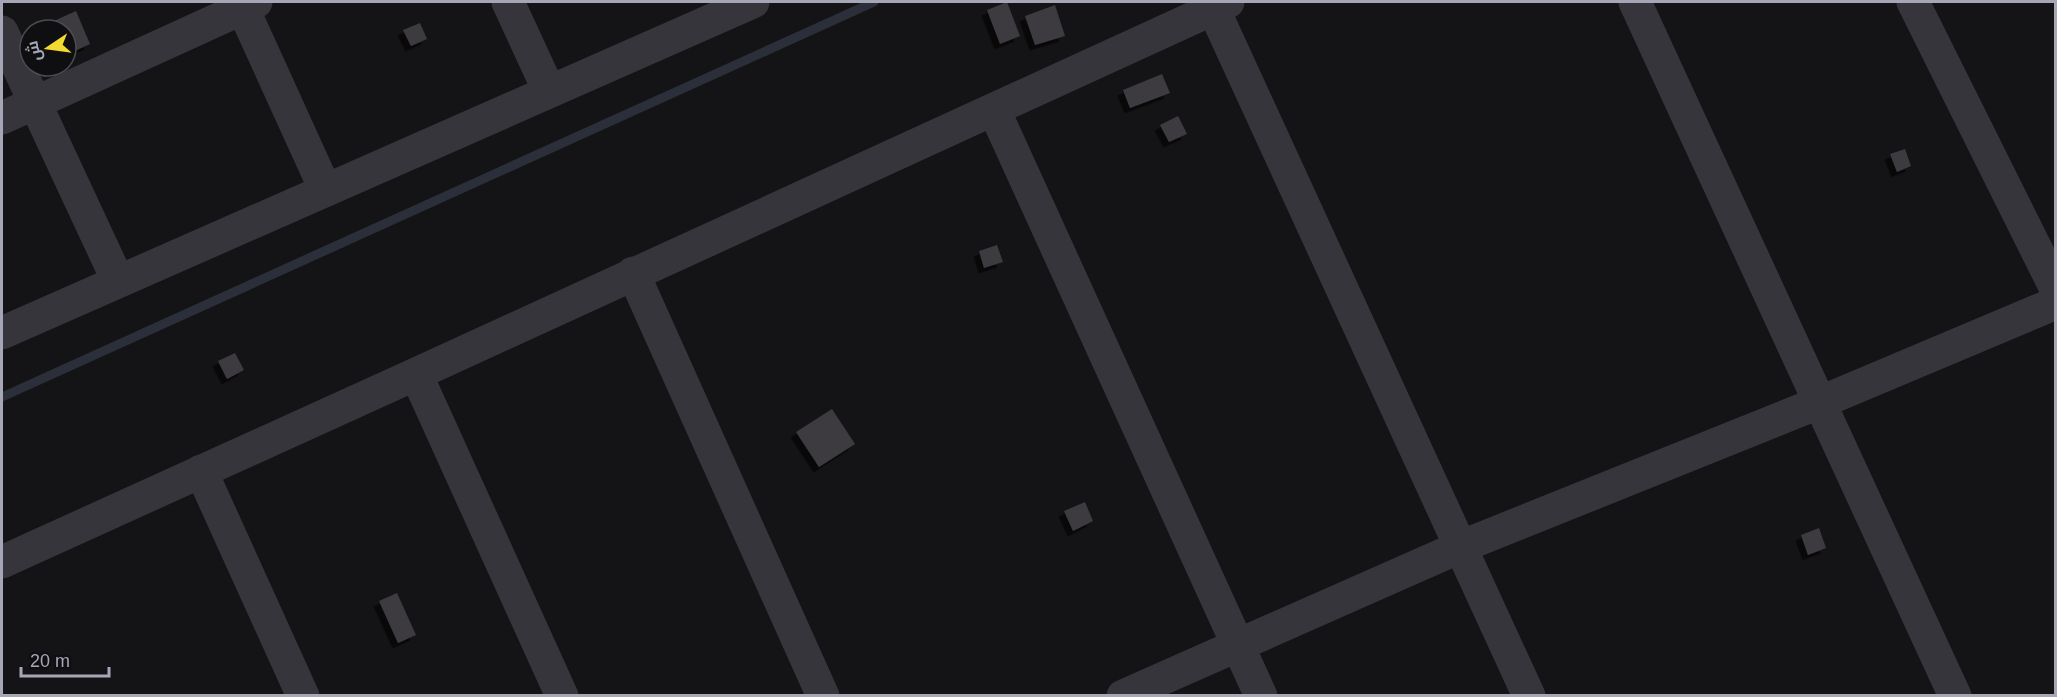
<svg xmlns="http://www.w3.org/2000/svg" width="2057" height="697" font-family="Arial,Cairo,sans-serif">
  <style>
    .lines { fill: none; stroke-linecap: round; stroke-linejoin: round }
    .stream { stroke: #2a2f3a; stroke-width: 9 }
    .building { fill: #3c3b40; filter: url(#shadow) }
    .minor { stroke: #35353b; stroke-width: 33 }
  </style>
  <defs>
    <filter id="shadow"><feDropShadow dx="-5.5" dy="5.5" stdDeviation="0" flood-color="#0009"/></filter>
  </defs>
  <rect width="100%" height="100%" fill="#141416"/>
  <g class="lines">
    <path class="stream" d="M2,397L874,2"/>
  </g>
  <path class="building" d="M1007,2L1020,36L1000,44L987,10Z
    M1055,5L1065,36L1035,45L1025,16Z
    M76,11L90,44L66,55V30H47L45,25Z
    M420,23L427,39L411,46L403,30Z
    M1162,74L1170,93L1130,108L1123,90Z
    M1178,116L1187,134L1169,142L1160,125Z
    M1905,149L1911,166L1897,172L1890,154Z
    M997,245L1003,262L984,268L979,251Z
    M235,353L244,370L227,379L218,361Z
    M832,409L855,444L819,467L796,432Z
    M1085,502L1093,521L1073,531L1064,511Z
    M1819,528L1826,548L1808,555L1801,535Z
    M397,593L416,635L398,643L379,601Z"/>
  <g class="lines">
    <path class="minor" d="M240,2L325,189
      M508,2L549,91
      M1635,2L1955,696
      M1913,2L2056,289
      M1213,8L1529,696
      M2,32L118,281
      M994,110L1261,696
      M2,118L256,2
      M633,273L823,696
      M2,333L753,2
      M416,374L562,696
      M201,471L303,696
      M2,562L416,374L1228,2
      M1123,696L1460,547L1821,402L2056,303"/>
  </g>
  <rect width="2057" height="697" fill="none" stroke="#a6a7b6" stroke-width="6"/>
  <g transform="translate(48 48) rotate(257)"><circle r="28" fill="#0f0f11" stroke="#4b4c53" stroke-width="1.5"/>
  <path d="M0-4.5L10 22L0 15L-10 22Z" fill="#f2da30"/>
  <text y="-9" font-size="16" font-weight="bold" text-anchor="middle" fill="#a6a7b6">ش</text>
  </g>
  <path d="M21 667v9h88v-9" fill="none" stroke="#a6a7b6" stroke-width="3"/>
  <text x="30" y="667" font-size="18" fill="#a6a7b6" stroke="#0f0f11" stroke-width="4.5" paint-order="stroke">20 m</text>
</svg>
